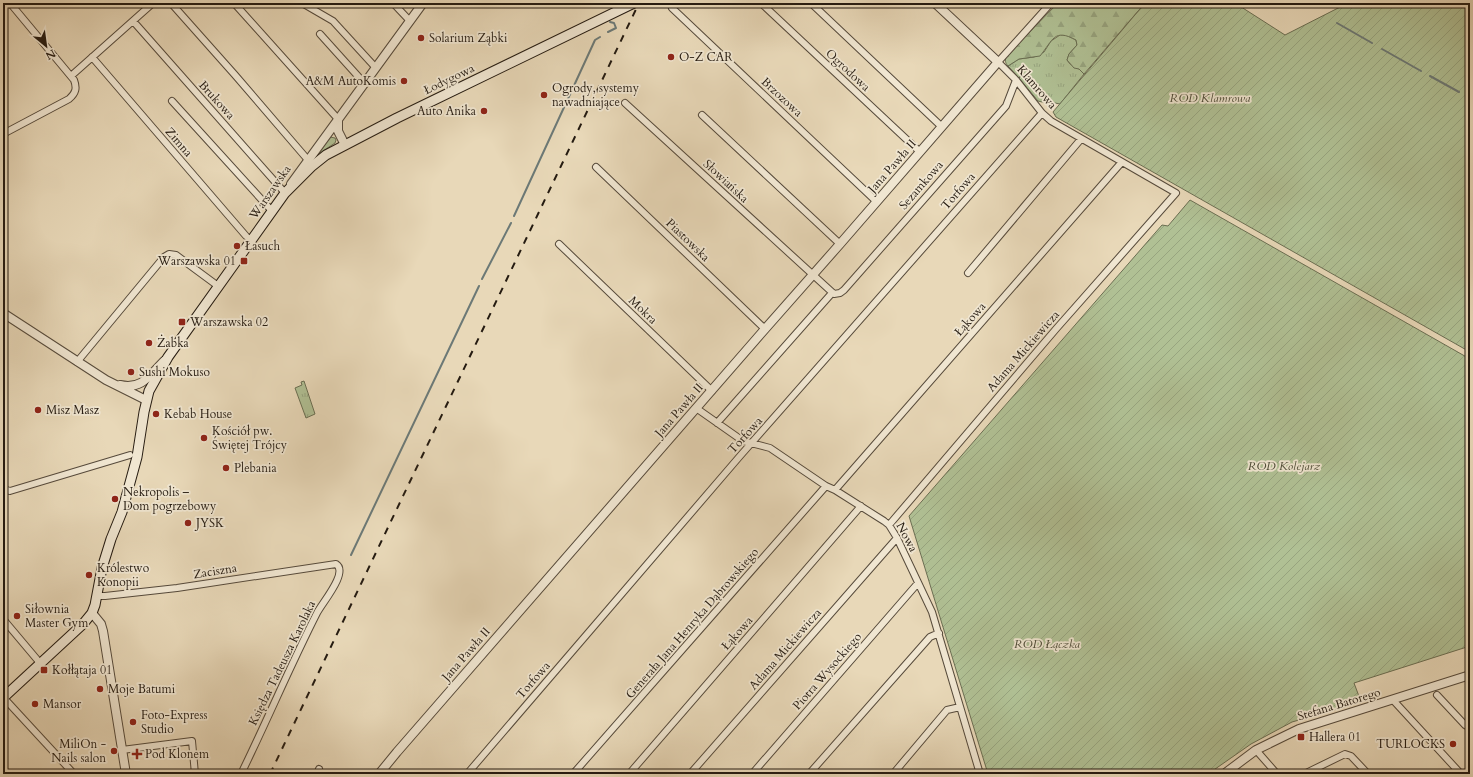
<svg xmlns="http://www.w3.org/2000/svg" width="1473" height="777" font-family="Cardo,serif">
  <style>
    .grass { fill: url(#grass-tufts); stroke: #6a6e52 }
    .forest { fill: url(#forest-firs); stroke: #6a6e52 }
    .garden { fill: url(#garden-furrows); stroke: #6a6e52 }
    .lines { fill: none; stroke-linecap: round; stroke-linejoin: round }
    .stream { stroke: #6c7976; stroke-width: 2 }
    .minor-casing { stroke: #564a3b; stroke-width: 8 }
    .tertiary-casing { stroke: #564a3b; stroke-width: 10 }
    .secondary-casing { stroke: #251b11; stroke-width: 11 }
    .minor { stroke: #f0e6d1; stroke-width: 6 }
    .tertiary { stroke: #f0e6d1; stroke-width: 8 }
    .secondary { stroke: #f0e6d1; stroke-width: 9 }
    .rail { stroke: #251b11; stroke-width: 2; stroke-dasharray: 7 7; stroke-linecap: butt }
    .poi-dot { fill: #8f2418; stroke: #f0e6d1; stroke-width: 1.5 }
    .labels { text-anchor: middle; stroke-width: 3.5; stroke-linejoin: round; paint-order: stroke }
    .poi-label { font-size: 12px; fill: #251b11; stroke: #f0e6d1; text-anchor: start }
    .street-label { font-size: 12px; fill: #251b11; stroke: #f0e6d1 }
    .park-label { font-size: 12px; font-style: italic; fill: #4f4d38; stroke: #f0e6d1 }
  </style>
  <defs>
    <pattern id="grass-tufts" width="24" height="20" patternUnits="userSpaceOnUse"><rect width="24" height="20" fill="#b0c094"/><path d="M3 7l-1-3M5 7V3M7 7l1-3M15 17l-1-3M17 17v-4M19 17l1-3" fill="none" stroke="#97a47f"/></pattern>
    <pattern id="forest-firs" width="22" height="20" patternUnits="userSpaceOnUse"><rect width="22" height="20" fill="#b0c094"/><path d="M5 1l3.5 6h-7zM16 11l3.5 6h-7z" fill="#97a47f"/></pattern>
    <pattern id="garden-furrows" width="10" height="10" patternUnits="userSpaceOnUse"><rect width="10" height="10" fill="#b0c094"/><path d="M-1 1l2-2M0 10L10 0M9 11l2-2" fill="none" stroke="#97a47f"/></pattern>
  </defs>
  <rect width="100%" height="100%" fill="#e8d8b8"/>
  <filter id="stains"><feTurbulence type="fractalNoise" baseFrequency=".005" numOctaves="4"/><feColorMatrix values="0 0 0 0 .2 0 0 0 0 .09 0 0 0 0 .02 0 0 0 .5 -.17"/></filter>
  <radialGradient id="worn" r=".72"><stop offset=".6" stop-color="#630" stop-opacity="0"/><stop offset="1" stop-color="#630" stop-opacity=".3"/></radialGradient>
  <path class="grass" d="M1060,35H1066L1076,40L1077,45L1069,54L1067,60L1070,64L1079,69L1084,74L1060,104L1050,102L1049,98L1044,93C1036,94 1027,81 1021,75L1019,78L1008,66L1019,59L1034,57L1044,52L1051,41Z
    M330,137L335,138L336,140L335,143L317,155Z
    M304,381L315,414L306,418L295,388L302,385L301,382Z"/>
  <path class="forest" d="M1058,3H1145L1084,74L1079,69L1074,68L1067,60L1069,54L1077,45L1076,40C1054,28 1053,40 1040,56L1019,59L1008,66C1005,63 1005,60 1006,56Z
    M1023,74L1026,75L1036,91L1040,93L1046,94L1050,102H1042L1038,101L1019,78Z"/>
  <path class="garden" d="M1145,3H1235L1285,35L1348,3H1470V352L1056,117L1053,112Z
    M1190,200L1470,359V646L1354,683L1360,699L1344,707L1292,722L1251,744L1208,774H988L909,516L1162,225L1168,226Z"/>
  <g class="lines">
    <path class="stream" d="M607,5V3
      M1337,23L1372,43
      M608,32L616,28L614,23L610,22
      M1382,49L1421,71
      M1430,76L1459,92
      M1468,97L1470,99
      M514,216L595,40L600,37
      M482,279L511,223
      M351,555L479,286"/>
    <g class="minor-casing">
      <path id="minor" d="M171,3L235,75L308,160
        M234,3L338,119
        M302,3L333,21L376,68
        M393,3L410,21
        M761,3L920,152
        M811,3L942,127
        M672,8L877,202
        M133,21L285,193
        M320,34L365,84
        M92,57L246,236L251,240
        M71,76L153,3
        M172,101L272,211
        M625,103L834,294L840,293L844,290L1006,106L1016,80
        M702,115L840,244
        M3,134L69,99C76,93 77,88 74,80L10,3
        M596,167L765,329
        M559,244L712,391
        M968,273L1081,139
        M77,362L164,257L169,254L176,255L218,286
        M696,408L743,441L770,448L826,486L835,490L884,521L889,525L897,538L932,612L980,774
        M717,423L832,293
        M3,489L10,491L130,455
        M835,490L1121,163
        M889,525L1056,329L1176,193L1051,121L1042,113L1016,80L998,62L1051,3
        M97,596H105L177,588L336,564C349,572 322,603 317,613C290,666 267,721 241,774
        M3,619L40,663
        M1437,695L1465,725L1470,728
        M3,697L74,774
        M1393,700L1461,774
        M122,750L192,741L195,774
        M1256,750L1277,774
        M317,774L319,769
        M467,774L740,456L1042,113
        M573,774L826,486
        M629,774L861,506
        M690,774L897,538
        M752,774L918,583
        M809,774L930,637L939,633
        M893,774L947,710L960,707
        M1304,774L1345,754L1351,756L1368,774"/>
    </g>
    <g class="tertiary-casing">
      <path id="tertiary" d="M338,119V131L345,145
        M291,184L423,3
        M3,313L106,380L146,400
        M120,385C142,390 150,375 164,361
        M92,613L101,624L103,631L126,774
        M379,774L397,752L765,329L840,244L998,62L935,3
        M1224,774L1256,750L1299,729L1470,675"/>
    </g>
    <g class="secondary-casing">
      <path id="secondary" d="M3,698L83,624L92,613L95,605L102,568L111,539L122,512L137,457L144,412L149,391L168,357L285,193L311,167L326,155L397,118L634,3"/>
    </g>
    <use href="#minor" class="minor"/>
    <use href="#tertiary" class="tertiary"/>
    <use href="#secondary" class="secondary"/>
    <path class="rail" d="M270,774L639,3"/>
  </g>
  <g class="poi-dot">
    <circle cx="421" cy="38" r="4"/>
    <circle cx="671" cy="57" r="4"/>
    <circle cx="404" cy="81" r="4"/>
    <circle cx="544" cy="95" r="4"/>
    <circle cx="484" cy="111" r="4"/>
    <circle cx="237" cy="246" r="4"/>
    <rect x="240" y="257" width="8" height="8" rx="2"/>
    <rect x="178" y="318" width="8" height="8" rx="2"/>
    <circle cx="149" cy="343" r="4"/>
    <circle cx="131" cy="372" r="4"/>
    <circle cx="38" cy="410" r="4"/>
    <circle cx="156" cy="414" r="4"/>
    <circle cx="204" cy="438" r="4"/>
    <circle cx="226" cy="468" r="4"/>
    <circle cx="115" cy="499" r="4"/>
    <circle cx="188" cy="523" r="4"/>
    <circle cx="89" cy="575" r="4"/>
    <circle cx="17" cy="616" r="4"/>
    <rect x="40" y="666" width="8" height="8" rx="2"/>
    <circle cx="100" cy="689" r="4"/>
    <circle cx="35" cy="704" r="4"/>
    <circle cx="133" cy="722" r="4"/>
    <rect x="1297" y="733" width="8" height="8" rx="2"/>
    <circle cx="1453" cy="744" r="4"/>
    <circle cx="114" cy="751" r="4"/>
    <path d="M135 748h4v4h4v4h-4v4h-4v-4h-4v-4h4z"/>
  </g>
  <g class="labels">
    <g class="poi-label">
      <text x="429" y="42">Solarium Ząbki</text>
      <text x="679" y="61">O-Z CAR</text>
      <text x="396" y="85" text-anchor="end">A&amp;M AutoKomis</text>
      <text x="552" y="92">Ogrody, systemy<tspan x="552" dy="14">nawadniające</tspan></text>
      <text x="476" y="115" text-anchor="end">Auto Anika</text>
      <text x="245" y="250">Łasuch</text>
      <text x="236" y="265" text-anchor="end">Warszawska 01</text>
      <text x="190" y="326">Warszawska 02</text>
      <text x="157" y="347">Żabka</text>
      <text x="139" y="376">Sushi Mokuso</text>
      <text x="46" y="414">Misz Masz</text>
      <text x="164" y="418">Kebab House</text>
      <text x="212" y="435">Kościół pw.<tspan x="212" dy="14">Świętej Trójcy</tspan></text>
      <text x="234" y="472">Plebania</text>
      <text x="123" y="496">Nekropolis –<tspan x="123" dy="14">Dom pogrzebowy</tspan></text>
      <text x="196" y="527">JYSK</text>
      <text x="97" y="572">Królestwo<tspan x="97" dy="14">Konopii</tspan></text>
      <text x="25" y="613">Siłownia<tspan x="25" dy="14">Master Gym</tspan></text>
      <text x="52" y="674">Kołłątaja 01</text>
      <text x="108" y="693">Moje Batumi</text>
      <text x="43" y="708">Mansor</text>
      <text x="141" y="719">Foto-Express<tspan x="141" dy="14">Studio</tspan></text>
      <text x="1309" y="741">Hallera 01</text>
      <text x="106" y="748" text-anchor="end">MiliOn -<tspan x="106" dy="14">Nails salon</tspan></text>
      <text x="1445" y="748" text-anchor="end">TURLOCKS</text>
      <text x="145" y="758">Pod Klonem</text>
    </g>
    <g class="street-label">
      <text transform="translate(848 70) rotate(43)" y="4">Ogrodowa</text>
      <text transform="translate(449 79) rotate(-26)" y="4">Łodygowa</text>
      <text transform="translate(1037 87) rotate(49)" y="4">Klamrowa</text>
      <text transform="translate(782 97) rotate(43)" y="4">Brzozowa</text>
      <text transform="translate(217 100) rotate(48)" y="4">Brukowa</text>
      <text transform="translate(179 142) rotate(49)" y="4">Zimna</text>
      <text transform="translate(892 166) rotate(-49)" y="4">Jana Pawła II</text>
      <text transform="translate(726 181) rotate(43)" y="4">Słowiańska</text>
      <text transform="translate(921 185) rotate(-49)" y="4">Sezamkowa</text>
      <text transform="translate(958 191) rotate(-49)" y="4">Torfowa</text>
      <text transform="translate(270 192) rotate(-55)" y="4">Warszawska</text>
      <text transform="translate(688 240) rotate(44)" y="4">Piastowska</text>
      <text transform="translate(643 310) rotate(44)" y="4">Mokra</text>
      <text transform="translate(970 319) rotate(-49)" y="4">Łąkowa</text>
      <text transform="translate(1023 351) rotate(-49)" y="4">Adama Mickiewicza</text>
      <text transform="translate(679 410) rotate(-49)" y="4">Jana Pawła II</text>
      <text transform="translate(745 435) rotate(-48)" y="4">Torfowa</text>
      <text transform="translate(907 537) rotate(62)" y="4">Nowa</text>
      <text transform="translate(215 571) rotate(-9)" y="4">Zaciszna</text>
      <text transform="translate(692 623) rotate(-49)" y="4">Generała Jana Henryka Dąbrowskiego</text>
      <text transform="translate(737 633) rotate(-49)" y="4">Łąkowa</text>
      <text transform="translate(785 649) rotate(-49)" y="4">Adama Mickiewicza</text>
      <text transform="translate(466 654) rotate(-49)" y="4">Jana Pawła II</text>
      <text transform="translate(282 663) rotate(-64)" y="4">Księdza Tadeusza Karolaka</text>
      <text transform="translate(827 671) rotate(-49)" y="4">Piotra Wysockiego</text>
      <text transform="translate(533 680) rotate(-49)" y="4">Torfowa</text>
      <text transform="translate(1339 704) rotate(-17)" y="4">Stefana Batorego</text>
    </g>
    <g class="park-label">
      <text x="1210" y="102">ROD Klamrowa</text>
      <text x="1284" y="470">ROD Kolejarz</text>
      <text x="1047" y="648">ROD Łączka</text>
    </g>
  </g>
  <rect width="1473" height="777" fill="none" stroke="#e8d8b8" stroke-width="16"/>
  <rect x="4" y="4" width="1465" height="769" fill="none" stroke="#251b11" stroke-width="2"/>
  <rect x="8" y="8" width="1457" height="761" fill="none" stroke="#251b11"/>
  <g transform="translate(46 46) rotate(151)" stroke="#f0e6d1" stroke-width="3" paint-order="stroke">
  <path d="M0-3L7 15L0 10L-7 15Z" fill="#251b11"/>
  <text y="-6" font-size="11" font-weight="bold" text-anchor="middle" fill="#251b11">N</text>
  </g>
  <rect width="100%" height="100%" filter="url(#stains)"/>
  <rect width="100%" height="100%" fill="url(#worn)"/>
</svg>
